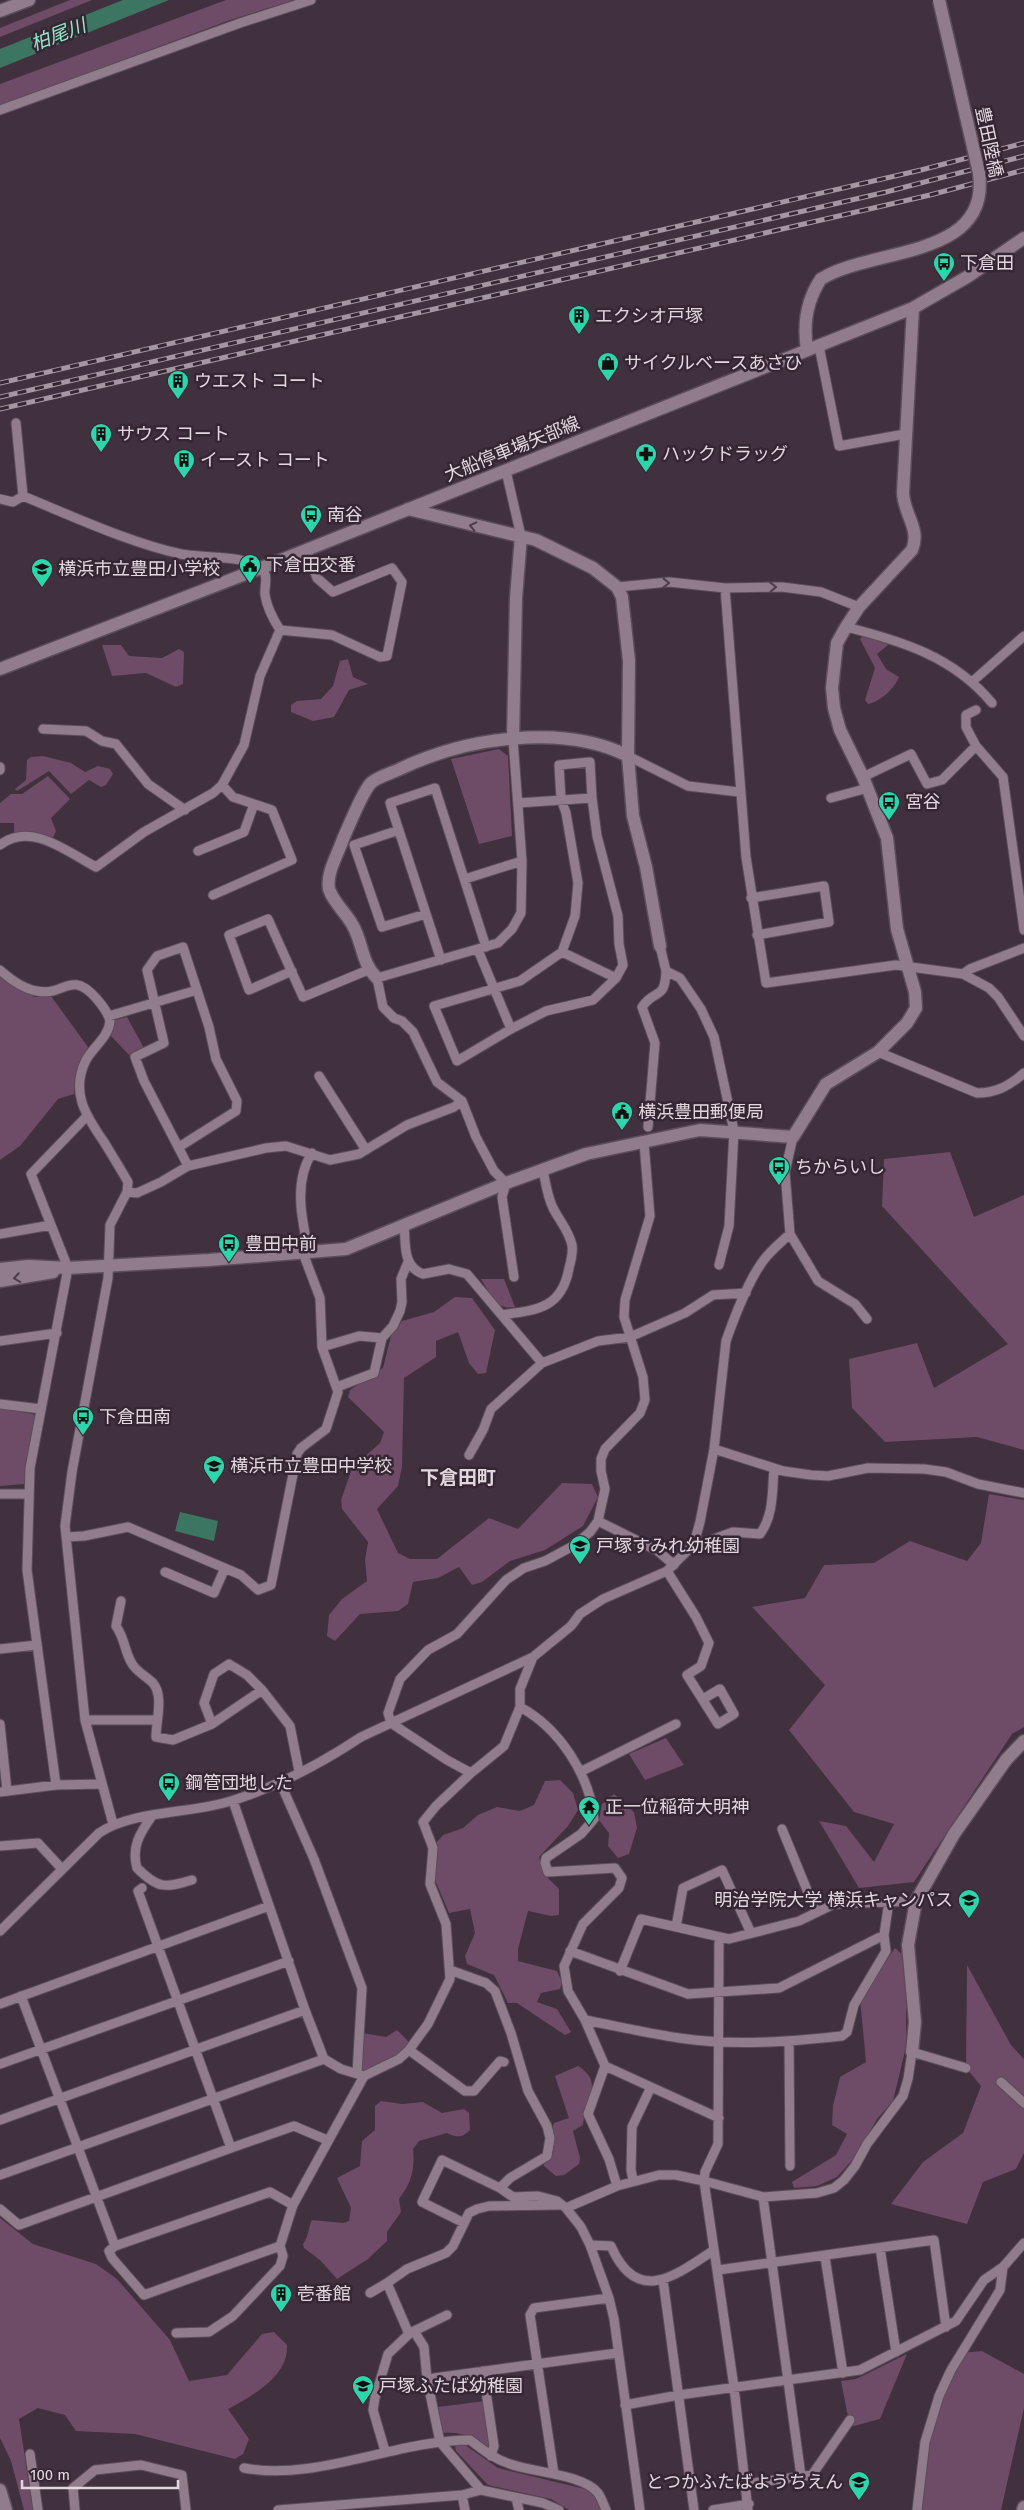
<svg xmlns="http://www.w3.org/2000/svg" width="1024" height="2510" font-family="'Fira Sans','Noto Sans JP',sans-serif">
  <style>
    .green { fill: #6e4b66 }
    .water { fill: #3d7563 }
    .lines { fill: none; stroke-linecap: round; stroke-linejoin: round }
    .street-casing { stroke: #5b4d58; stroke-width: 11 }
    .secondary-casing { stroke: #5b4d58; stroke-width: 15 }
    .street { stroke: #907c8b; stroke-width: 9 }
    .secondary { stroke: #907c8b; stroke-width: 12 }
    .rail-casing { stroke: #a497a1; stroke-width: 5 }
    .rail { stroke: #362633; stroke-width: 3; stroke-dasharray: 9; stroke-linecap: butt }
    .secondary-bridge-casing { stroke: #5b4d58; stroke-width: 15; stroke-linecap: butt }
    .secondary-bridge { stroke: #907c8b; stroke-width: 12 }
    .oneway { stroke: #4c3c49 }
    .labels { text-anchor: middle; stroke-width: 5; stroke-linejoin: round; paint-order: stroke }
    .street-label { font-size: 18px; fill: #e2d7df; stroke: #362633 }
    .poi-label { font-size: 18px; fill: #e2d7df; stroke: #362633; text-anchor: start }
    .water-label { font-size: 19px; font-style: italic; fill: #91eacc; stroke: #362633 }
    .neighbourhood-label { font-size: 19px; font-weight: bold; fill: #e2d7df; stroke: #362633 }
  </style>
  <rect width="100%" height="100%" fill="#41303d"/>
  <path class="green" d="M70,0H92L0,37V28Z
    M226,0H294L230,20L0,106V84Z
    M863,636L885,641L888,645L877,654L886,669L899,677C895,688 880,702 868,704L865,700L875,668L860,639Z
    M102,645H121L129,656L162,658L179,649L184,652L183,684L176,687L146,673L112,676Z
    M348,659L353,677L368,684L349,690L334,717L313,721L291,712V705L297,701L321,699L333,686L340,661Z
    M499,749L508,756L512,836L479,844L451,759Z
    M43,756L71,763L85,772L98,766L110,769L113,774L106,785L101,787L89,780L71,794L49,771L17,791L15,789L26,780L27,760L31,757Z
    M48,776L70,799L51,818L56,831L52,840L40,834L14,833V823H0V803L11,794H22Z
    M0,973L35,997L51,996L88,1047C79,1062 74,1076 74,1094L58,1099L20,1146L0,1160Z
    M127,1017L145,1050L131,1057L111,1036L115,1020Z
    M950,1152L974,1217L1024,1195V1450L977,1437L885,1442L852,1408L849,1359L917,1343L934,1388L1008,1344L882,1206L884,1159Z
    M481,1279H504L515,1307C496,1311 490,1293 481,1279Z
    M455,1297L472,1298L495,1330L486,1373L478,1374L469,1363L458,1332L436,1341V1357L404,1378L402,1467L398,1486L377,1509L398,1553L410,1559H437L489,1518L518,1529L562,1483L592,1484L598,1497L583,1526L545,1550L510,1561L482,1582L472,1585L459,1567L438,1578L413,1582L408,1604L398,1611L360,1614L335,1641L327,1636L329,1615L342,1599L367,1581L365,1560L368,1542L342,1509L341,1500L352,1468L380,1443L384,1432L348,1397L350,1390L383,1368L391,1336L402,1321L434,1312Z
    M0,1408L33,1414L35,1417L24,1484L0,1486Z
    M989,1494L1024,1500V1727L1012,1734L914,1882L859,1888L819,1821L846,1826L874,1862L894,1824L854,1812L789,1730L825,1685L752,1607L805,1598L824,1565L874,1563L910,1541L967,1561L981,1543Z
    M666,1738L684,1765L645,1780L629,1754Z
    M560,1780L573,1793L578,1810L568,1826L539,1857L545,1875L559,1889V1915L551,1916L528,1911L518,1949V1961L557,1971L562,1982L560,1989L541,1993L537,2002L557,2009L571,2032L565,2035L517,2003H508L494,1975L467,1964L465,1956L475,1933L470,1909L449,1913L435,1880L437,1842L443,1835L463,1828L478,1815L497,1807L520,1811L534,1805L545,1781Z
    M614,1794L634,1812L637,1828L629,1854L618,1858L608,1846L609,1833L599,1820L602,1804Z
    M895,1948L906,1958V2047L893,2101L877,2119L855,2157L837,2177L817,2186L794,2188L792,2182L836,2155L847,2134L832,2125L833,2106L840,2077L866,2062L860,1999Z
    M967,1965L1011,2045L1024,2059V2153L1016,2169L983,2182L967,2224L891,2204L923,2162L963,2133L981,2086L966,2068Z
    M397,2030L410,2043C399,2056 378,2072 360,2070L362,2033L386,2037Z
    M578,2066C605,2083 585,2099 583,2125L573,2131L580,2158L579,2164L564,2175L556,2176L544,2166V2157L554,2123L569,2118L555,2076Z
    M381,2101L402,2104L423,2102L442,2113L464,2109L469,2113L470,2130C462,2138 457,2138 447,2133L419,2141L413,2149C415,2169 412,2182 399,2199L401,2212L387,2232V2241L368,2259L337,2279L320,2260L304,2248L303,2244C310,2234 308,2227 312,2220L343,2223L349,2221L351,2208L337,2178L360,2166L362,2141L375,2130V2106Z
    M0,2218L33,2244L96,2264L117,2279L170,2340L189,2381L227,2375L262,2334L274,2332L287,2345C289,2376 252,2396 228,2409L249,2439L243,2454L235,2459L135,2434L76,2431L65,2415L38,2408L19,2419L33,2510H24L11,2461L0,2438Z
    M982,2351L1024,2374V2408L1001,2510H920L922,2440L960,2353Z
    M907,2354L880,2419L850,2427L841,2381L856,2379Z
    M485,2401L490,2451C471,2436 465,2432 441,2433L438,2407Z
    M455,2445H465L498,2468L585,2489L594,2495L605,2510H569L551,2499L488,2485L456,2451Z"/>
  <path class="water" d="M123,0H169L0,68V49Z
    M180,1512L218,1521L214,1541L175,1531Z"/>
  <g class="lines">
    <g class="street-casing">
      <path id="street" d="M0,110L240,23L311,0
        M819,346L839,446L905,434
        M16,423L23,496
        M506,471L521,536
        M0,499L13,502L23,496C72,516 130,543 181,554C200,558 249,555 262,569C269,577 264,586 265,595C267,608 273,619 280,630L260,676L244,745L222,785L213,793L144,832L96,867C67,852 31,821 0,845
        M617,587L669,582L725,588L782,587L821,592L859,607
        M725,588L746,857L766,983L896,965L963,974L989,988L998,997L1024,1036
        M846,627C902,641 954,657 992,703
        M280,630L332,635L380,657L387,656L402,582L392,568L333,592L317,578L306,549
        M973,681L1024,636
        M976,710L966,715V727L976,746L1003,777L1024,930
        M43,729L86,731L102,741L116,744L148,784L185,810
        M513,739L522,861L521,913L512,929L498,943L377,978L383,1007L394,1018L402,1021L413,1032L437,1082L462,1101L476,1137L494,1171L506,1183L502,1197L514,1277
        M628,756L688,786L739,792
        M0,767V770
        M863,777L911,754L927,784L942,780L976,746
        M831,798L868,788
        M399,830L354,845L382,927L426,914
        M198,851L244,832L254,804
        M465,879L522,861
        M213,895L292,860L272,810L233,797L222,785
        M751,898L824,886L829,922L757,935
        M660,946L666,971L680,978L701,1009L714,1037L734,1131L729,1226L719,1265
        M478,950L511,1029L546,1011L593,1000L616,978L623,965L619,944L618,916L597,836L592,798L518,803
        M562,952L575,916L578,883L566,813L561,799L559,765L590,762L592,798
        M441,960L390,803L435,788L486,947
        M0,970C9,978 24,989 37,991C64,997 70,969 96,998C102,1005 108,1012 110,1021C109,1037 93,1047 86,1060C70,1092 86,1116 104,1142C112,1155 120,1168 128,1182L127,1192L110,1225L108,1278L72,1472L65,1526L85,1720L113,1824
        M292,971L249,990L229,935L268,919L303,997L368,970
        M963,974L970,969L1024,948
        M109,1016L197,990
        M511,1029L457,1061L434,1006L520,981L562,952L616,978
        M878,1052L977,1093C996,1093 1009,1086 1024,1073
        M319,1076L366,1150
        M648,1127L655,1043L642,1007C655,988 665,1001 666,971
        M179,1147L236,1111L237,1101L216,1059L209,1027L183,947L157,956L147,970L164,1043L135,1057L144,1081L188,1166
        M127,1192L137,1193L161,1182L188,1166L266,1148L286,1146L330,1160L359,1154L407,1125L454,1107L462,1101
        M51,1225L31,1174L86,1117
        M404,1225C406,1244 402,1266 423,1274L449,1269L467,1274L542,1363L598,1341L630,1337L685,1313L713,1295L746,1293
        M0,1234L51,1225L68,1268L30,1468L27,1570L56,1785
        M790,1234L818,1281L855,1304L867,1319
        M309,1253C302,1221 293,1182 312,1153
        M502,1315C538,1310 562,1308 569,1268C571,1261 573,1252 572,1245C569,1231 559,1220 553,1208C547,1196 546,1183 543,1171
        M0,1341L57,1333
        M322,1347L359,1336L382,1338
        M337,1387L374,1373L382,1338L393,1326L400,1311L402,1302L401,1279L408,1262
        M0,1404L41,1409
        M714,1449L783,1471L811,1475L828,1476L868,1468L924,1469L946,1472L978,1484L1024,1493
        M469,1455L483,1430L491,1409L542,1363
        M0,1494H28
        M598,1521L658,1551L674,1565
        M66,1537L84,1536L128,1527L241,1575L258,1590L271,1585L297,1454L301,1448L326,1429L338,1392L322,1347L320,1298L303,1253
        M693,1543H703L733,1532L760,1534C774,1515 772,1491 774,1469
        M667,1571L696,1617L709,1643L701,1666L687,1675L718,1724L734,1714L720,1689L703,1699
        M165,1572L214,1593L225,1568
        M121,1601L116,1626C125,1639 124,1649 131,1662C135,1671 146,1676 153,1683C164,1696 156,1721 156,1737L173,1740L212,1724L262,1690L290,1726L299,1771
        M0,1649L37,1645
        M520,1707C559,1728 590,1775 594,1819L581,1834L546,1858L545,1863L548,1872L615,1868L622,1878L619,1888L583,1924L564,1966L568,1991L585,2020L605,2066L588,2114L609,2159L617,2186
        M85,1720H156
        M0,1724L7,1791
        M212,1724L204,1703L214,1674L229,1664L247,1675L262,1690
        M580,1772L676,1724
        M471,1773L447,1760L391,1723L388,1713L400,1679L428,1650L457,1634L506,1580L524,1568L545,1561L573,1546L590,1532L598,1521L605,1489L601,1471V1459L605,1449L640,1413L645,1400L643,1377L624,1317L625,1300L650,1216L644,1143
        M280,1782L314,1859L362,1988L357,2073
        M0,1792L56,1785L102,1784
        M233,1801L305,2010L324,2059L341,2069L364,2076
        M152,1816C140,1833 131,1847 137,1868C158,1889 165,1888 192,1880
        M782,1829L816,1912
        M0,1846L38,1843L62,1869
        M142,1888L138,1891L231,2148L294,2126L327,2140
        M676,1927L683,1888L722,1870L751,1933
        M0,1931L99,1833C134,1810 190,1814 231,1801C276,1787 322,1763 361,1737L533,1657L571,1626L580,1614L603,1599L667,1571L690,1548L695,1540L700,1522L714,1449L726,1341C734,1318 751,1274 767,1256C774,1248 782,1241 790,1234L785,1172L793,1137
        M719,1937L718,2144L705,2172L704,2181L734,2387L748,2510
        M570,1951L688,1994L779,1988L884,1935
        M450,1970L486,1983L495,1991L511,2033L528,2091L547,2126L550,2138L547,2156L510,2178L500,2188L513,2197L538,2196L557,2201L566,2208L581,2227L590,2245L609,2298L614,2319L640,2510
        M620,1971L641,1919L729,1939L799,1921L834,1904L916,1901
        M21,1996L115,2246L270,2192L293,2205L364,2076L399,2059L409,2050L428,2024L450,1979L446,1924L430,1884L433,1848L423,1822L436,1806L471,1773L504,1746L520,1707V1689L533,1657
        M0,2004L269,1906
        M585,2020C616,2026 647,2033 679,2038C733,2046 788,2042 842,2036L847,2032L854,2005L886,1951L884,1935L889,1901
        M789,2042L790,2166
        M409,2050L465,2091H474L500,2061L504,2062
        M0,2064L289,1961
        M605,2066L719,2118
        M1001,2082L1024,2103
        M0,2120L305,2010
        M0,2175L324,2059
        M633,2180L631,2170L632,2127L651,2087
        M763,2197L801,2476
        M566,2208L617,2186L659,2175H676L704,2181L763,2197L817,2193L834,2188L844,2180L855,2166L867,2144L903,2096L908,2079L912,2052L966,2068
        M0,2209L19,2225L231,2148
        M464,2223L422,2202L442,2160L500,2188
        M590,2245L611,2246C637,2306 675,2276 714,2250
        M115,2246L109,2251L112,2258L144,2295L280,2246L293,2205
        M880,2248L896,2352
        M825,2257L843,2373
        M718,2270L934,2240L946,2327
        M663,2280L694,2510
        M370,2293L387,2283
        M414,2331L447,2315
        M176,2333L209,2332L233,2316L280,2266L283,2256L280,2246
        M409,2334L387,2283L407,2269L446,2253L453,2246L469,2213L477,2209L489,2206L559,2205
        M483,2371L494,2446L491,2456
        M625,2405L679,2395L860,2370L956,2321L984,2280L1003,2267L1024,2243
        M385,2451L373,2410L375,2398L388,2354L409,2334L414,2331L424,2347L427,2379
        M30,2454L38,2510
        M244,2468C315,2482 397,2440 470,2440C483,2450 494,2459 510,2464C531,2472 583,2474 598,2493C601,2497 604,2505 606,2510
        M554,2474L530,2315L534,2308L609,2298
        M746,2484L812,2475L850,2420
        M481,2490L440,2442L427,2379L617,2353
        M462,2495L465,2510
        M516,2498L519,2510
        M75,2510L73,2488L95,2470L141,2465L182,2475L186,2510
        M278,2510L462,2495L481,2490L543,2503L559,2510
        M713,2510L749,2504
        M917,2510L925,2442L939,2396L951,2370L1000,2290L1003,2267"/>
    </g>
    <g class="secondary-casing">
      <path id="secondary" d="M0,11L29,0
        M807,350C803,324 806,301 821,279
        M408,509L536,540L593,568L617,587L622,597L629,661L628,756L633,816L646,867L660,946
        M0,669L261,568L913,308L967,277L1024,238
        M513,739L516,598L521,536
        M377,978C361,963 363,942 352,924C346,913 333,902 329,889C326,873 338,854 343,839C349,826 361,795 370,784C376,777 392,773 400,769C465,738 562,723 628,756
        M0,1269L28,1266L68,1268L209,1260L346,1249L506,1183L586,1154L700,1130L793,1137L826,1084L878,1052L907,1023L916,1008L915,992L897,929L887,838L863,777L840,730L834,708L832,688L837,643L846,627L859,607L912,550C921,529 904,515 903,493L913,308
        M0,1281L53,1272
        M912,2052L915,2022L908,1945L916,1901L954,1834L1006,1760L1024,1741
        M0,2490L6,2510
        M1023,2510L1024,2507"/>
    </g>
    <use href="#street" class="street"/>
    <use href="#secondary" class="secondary"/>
    <g class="rail-casing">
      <path id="rail" d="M0,383L921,170L1024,143
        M0,397L886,192L1024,156
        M0,409L930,195L1024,170"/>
    </g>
    <use href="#rail" class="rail"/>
    <g class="secondary-bridge-casing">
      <path id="secondary-bridge" d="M821,279C872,247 991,260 979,173L939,0"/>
    </g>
    <use href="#secondary-bridge" class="secondary-bridge"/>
  </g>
  <defs><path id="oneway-chevron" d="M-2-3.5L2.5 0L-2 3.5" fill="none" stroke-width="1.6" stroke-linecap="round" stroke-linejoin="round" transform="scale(1.25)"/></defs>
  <g class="oneway">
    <use href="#oneway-chevron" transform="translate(473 526) rotate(-167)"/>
    <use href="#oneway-chevron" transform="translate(666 583)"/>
    <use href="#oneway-chevron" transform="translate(773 587) rotate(-1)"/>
    <use href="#oneway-chevron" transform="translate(17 1278) rotate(171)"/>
  </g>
  <defs>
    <g id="bus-pin" transform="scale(1.125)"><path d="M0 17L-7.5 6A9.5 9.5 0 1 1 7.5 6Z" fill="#2ed4aa" stroke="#362633"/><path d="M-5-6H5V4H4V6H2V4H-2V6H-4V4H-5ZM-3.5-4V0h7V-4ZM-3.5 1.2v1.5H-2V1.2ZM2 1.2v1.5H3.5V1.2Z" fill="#111"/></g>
    <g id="building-pin" transform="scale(1.125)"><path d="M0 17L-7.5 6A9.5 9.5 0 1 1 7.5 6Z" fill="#2ed4aa" stroke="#362633"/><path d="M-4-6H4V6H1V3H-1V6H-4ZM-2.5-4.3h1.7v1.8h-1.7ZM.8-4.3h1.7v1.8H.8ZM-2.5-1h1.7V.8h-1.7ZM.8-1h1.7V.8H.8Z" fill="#111"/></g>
    <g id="shop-pin" transform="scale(1.125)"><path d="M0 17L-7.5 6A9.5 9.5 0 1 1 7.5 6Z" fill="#2ed4aa" stroke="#362633"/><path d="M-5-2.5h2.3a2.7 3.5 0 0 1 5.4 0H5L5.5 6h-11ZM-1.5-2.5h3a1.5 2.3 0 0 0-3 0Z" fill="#111"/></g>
    <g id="pharmacy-pin" transform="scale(1.125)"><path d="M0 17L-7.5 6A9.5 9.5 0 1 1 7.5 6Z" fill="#2ed4aa" stroke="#362633"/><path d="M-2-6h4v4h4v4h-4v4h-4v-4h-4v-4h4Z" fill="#111"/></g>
    <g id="civic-pin" transform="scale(1.125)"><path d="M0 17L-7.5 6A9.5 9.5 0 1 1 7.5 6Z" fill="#2ed4aa" stroke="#362633"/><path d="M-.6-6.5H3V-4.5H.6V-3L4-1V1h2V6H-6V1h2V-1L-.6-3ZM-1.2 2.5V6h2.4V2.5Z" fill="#111"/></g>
    <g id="school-pin" transform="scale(1.125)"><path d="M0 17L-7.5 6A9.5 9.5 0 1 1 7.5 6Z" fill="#2ed4aa" stroke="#362633"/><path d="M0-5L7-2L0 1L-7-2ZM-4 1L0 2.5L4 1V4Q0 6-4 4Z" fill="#111"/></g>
    <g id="temple-pin" transform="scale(1.125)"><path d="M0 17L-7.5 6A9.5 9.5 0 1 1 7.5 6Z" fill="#2ed4aa" stroke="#362633"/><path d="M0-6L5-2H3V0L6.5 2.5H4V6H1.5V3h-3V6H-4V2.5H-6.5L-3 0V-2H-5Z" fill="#111"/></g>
    <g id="university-pin" transform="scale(1.125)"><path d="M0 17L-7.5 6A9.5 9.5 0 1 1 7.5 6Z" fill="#2ed4aa" stroke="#362633"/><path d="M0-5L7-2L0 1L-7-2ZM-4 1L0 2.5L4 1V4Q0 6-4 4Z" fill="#111"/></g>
  </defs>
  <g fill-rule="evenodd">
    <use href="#bus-pin" x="944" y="263"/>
    <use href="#building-pin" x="579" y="316"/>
    <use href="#shop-pin" x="608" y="363"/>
    <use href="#building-pin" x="178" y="381"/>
    <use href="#building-pin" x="101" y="434"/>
    <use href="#pharmacy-pin" x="646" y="454"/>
    <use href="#building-pin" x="184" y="460"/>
    <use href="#bus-pin" x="311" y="515"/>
    <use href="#civic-pin" x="250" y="565"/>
    <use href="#school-pin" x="42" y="569"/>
    <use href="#bus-pin" x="889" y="802"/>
    <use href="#civic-pin" x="622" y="1112"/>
    <use href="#bus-pin" x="779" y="1167"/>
    <use href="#bus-pin" x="229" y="1244"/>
    <use href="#bus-pin" x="83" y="1417"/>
    <use href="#school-pin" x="214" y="1466"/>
    <use href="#school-pin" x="580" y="1546"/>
    <use href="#bus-pin" x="169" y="1783"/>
    <use href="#temple-pin" x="589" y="1807"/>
    <use href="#university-pin" x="969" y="1900"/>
    <use href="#building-pin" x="281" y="2294"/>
    <use href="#school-pin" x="363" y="2386"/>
    <use href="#school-pin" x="859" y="2482"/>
  </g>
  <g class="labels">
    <g class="street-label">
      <text transform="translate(989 142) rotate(78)" y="6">豊田陸橋</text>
      <text transform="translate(512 449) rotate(-22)" y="6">大船停車場矢部線</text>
    </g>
    <g class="poi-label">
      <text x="960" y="269">下倉田</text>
      <text x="595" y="322">エクシオ戸塚</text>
      <text x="624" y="369">サイクルベースあさひ</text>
      <text x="194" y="387">ウエスト コート</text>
      <text x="117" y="440">サウス コート</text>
      <text x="662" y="460">ハックドラッグ</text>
      <text x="200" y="466">イースト コート</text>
      <text x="327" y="521">南谷</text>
      <text x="266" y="571">下倉田交番</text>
      <text x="58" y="575">横浜市立豊田小学校</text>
      <text x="905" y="808">宮谷</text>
      <text x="638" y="1118">横浜豊田郵便局</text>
      <text x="795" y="1173">ちからいし</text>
      <text x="245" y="1250">豊田中前</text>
      <text x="99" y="1423">下倉田南</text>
      <text x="230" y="1472">横浜市立豊田中学校</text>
      <text x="596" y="1552">戸塚すみれ幼稚園</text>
      <text x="185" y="1789">鋼管団地した</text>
      <text x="605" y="1813">正一位稲荷大明神</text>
      <text x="953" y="1906" text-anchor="end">明治学院大学 横浜キャンパス</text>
      <text x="297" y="2300">壱番館</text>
      <text x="379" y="2392">戸塚ふたば幼稚園</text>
      <text x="843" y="2488" text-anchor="end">とつかふたばようちえん</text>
    </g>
    <g class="water-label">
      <text transform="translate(58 34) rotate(-21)" y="7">柏尾川</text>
    </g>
    <g class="neighbourhood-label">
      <text x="458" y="1484">下倉田町</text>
    </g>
  </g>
  <path d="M22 2480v8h156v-8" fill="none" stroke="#e2d7df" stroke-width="2.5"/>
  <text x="30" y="2480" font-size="15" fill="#e2d7df" stroke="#362633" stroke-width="4" paint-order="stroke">100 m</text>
</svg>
